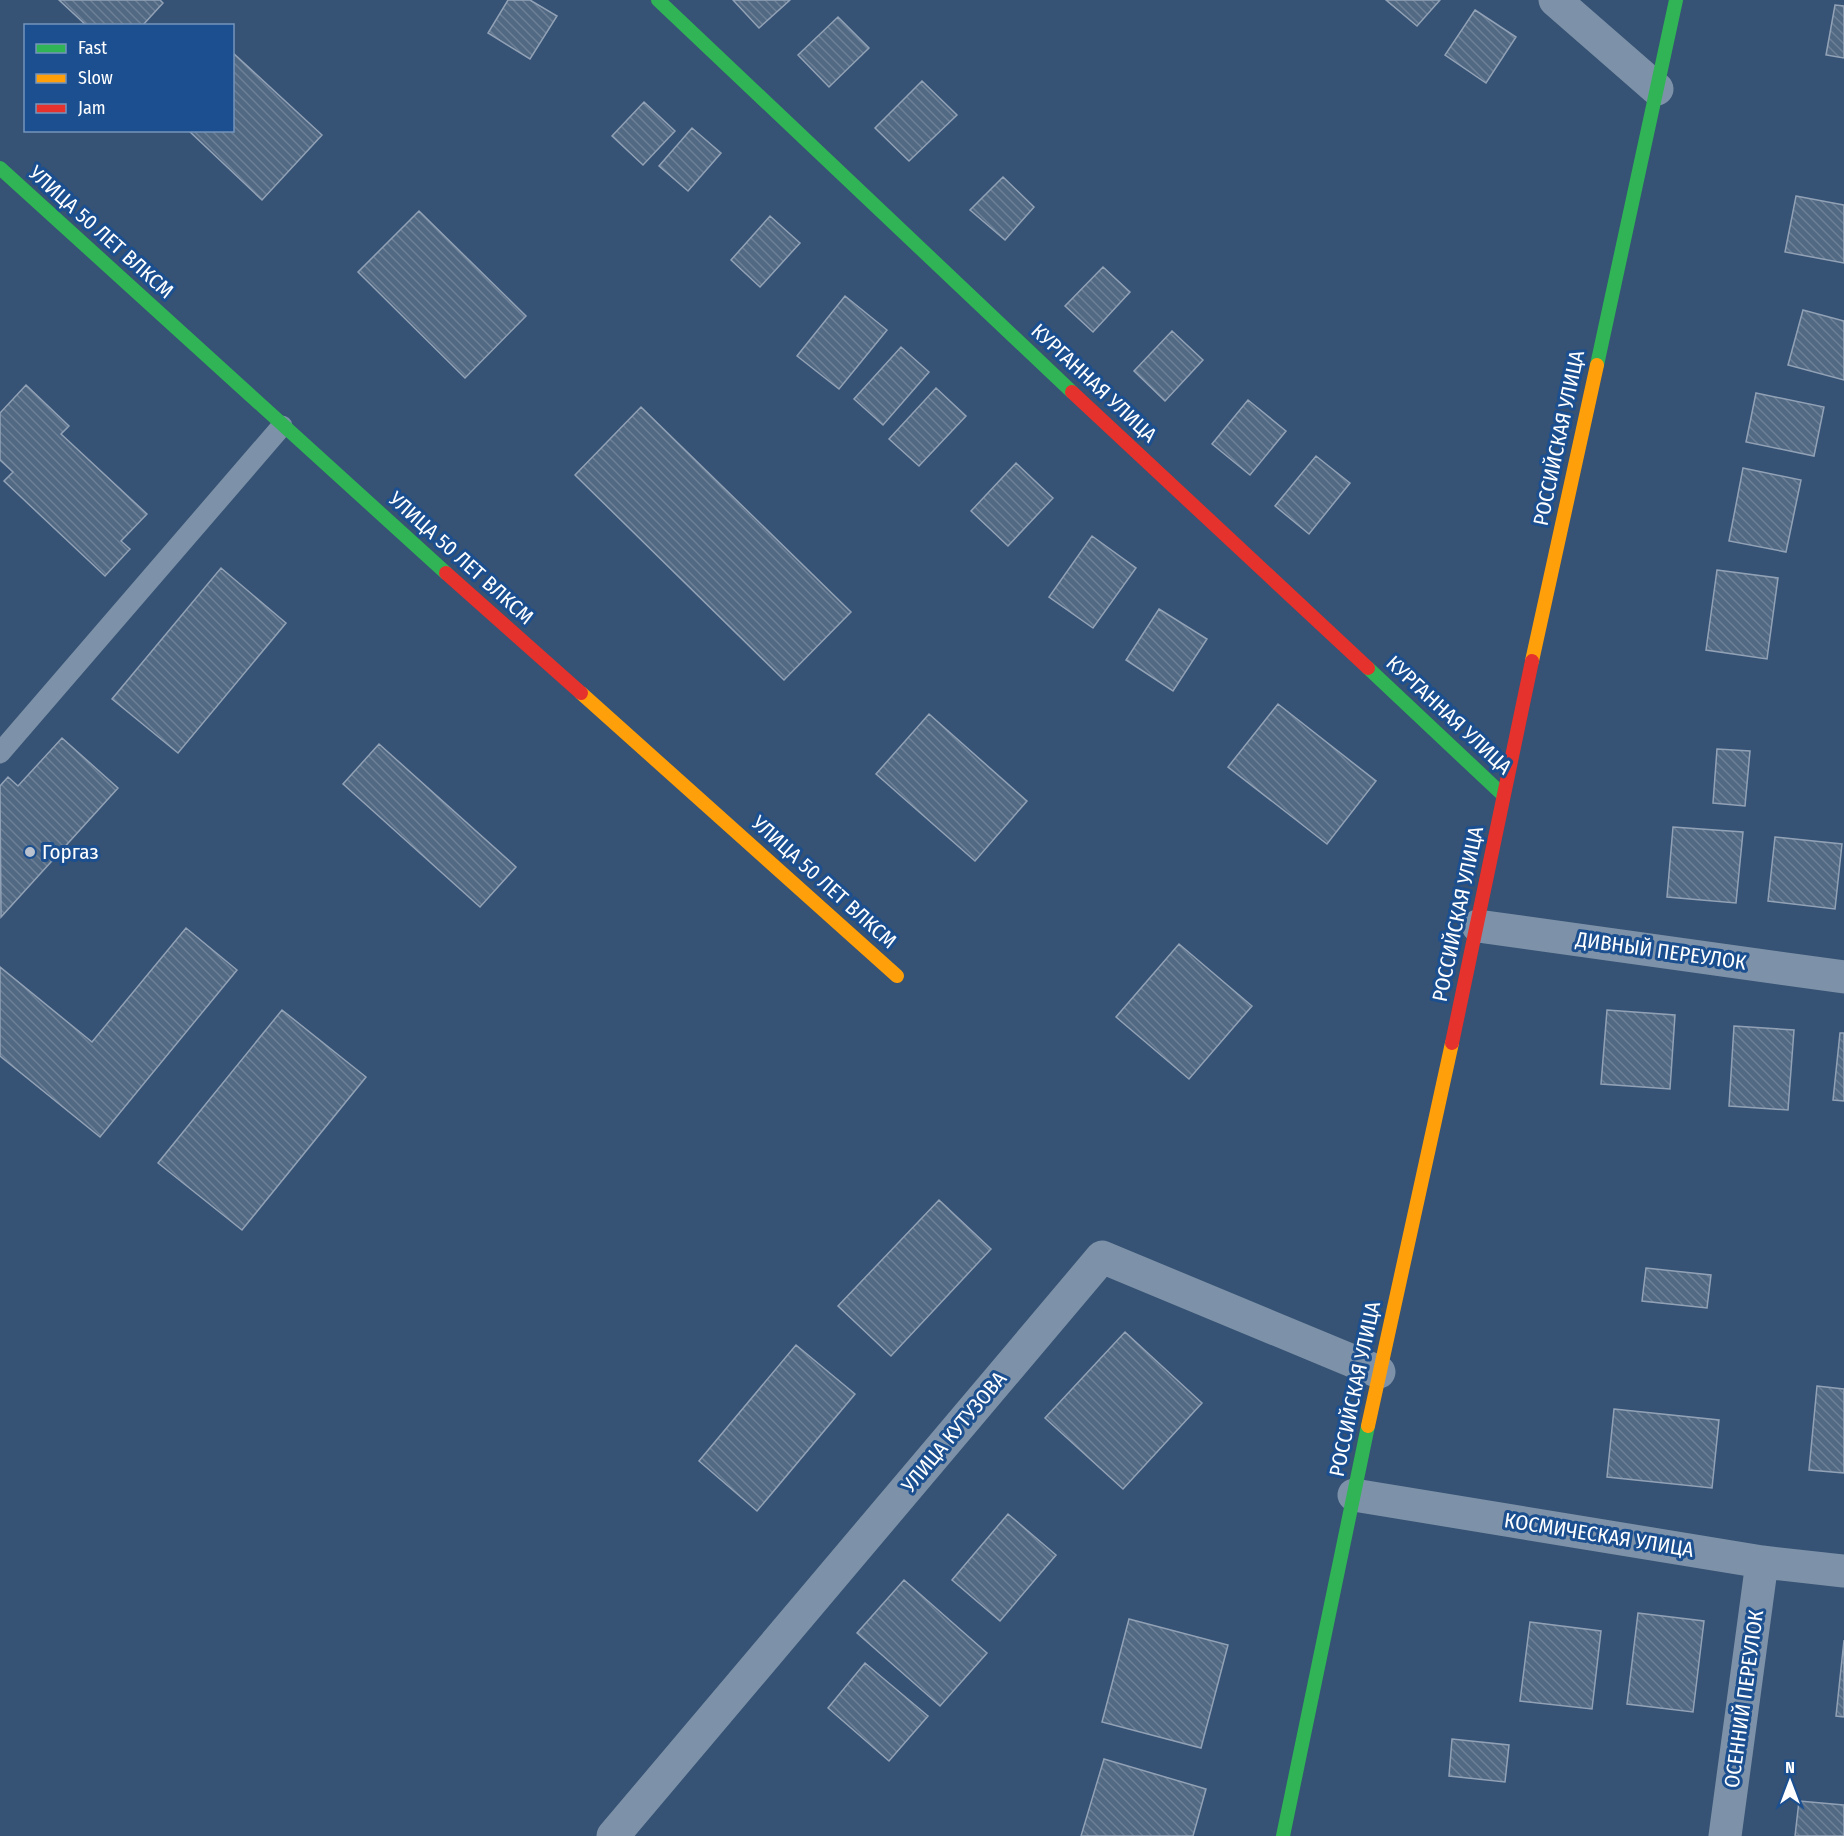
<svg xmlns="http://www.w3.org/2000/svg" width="1844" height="1836" font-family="'Fira Sans Condensed',sans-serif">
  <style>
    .building { fill: url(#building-back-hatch); stroke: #92a2b6; stroke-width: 1.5 }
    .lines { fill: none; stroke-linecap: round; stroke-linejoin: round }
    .lane { stroke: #7d92a8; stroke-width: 21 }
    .street { stroke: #7d92a8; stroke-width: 33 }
    .fast { stroke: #30b455; stroke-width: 14 }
    .slow { stroke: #ff9f0a; stroke-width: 14 }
    .jam { stroke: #e5322d; stroke-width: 14 }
    .poi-dot { fill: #b9c2ce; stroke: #1b4f8f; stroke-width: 2 }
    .labels { text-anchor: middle; stroke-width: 6; stroke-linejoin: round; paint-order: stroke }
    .street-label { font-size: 21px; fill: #fff; stroke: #1b4f8f }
    .poi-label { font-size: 21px; fill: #fff; stroke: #1b4f8f; text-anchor: start }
  </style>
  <defs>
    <pattern id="building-back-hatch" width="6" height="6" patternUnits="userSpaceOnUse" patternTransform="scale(1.5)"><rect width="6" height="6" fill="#526984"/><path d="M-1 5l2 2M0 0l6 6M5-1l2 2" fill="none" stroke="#6c8096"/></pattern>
  </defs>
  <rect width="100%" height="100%" fill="#365274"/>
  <path class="building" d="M59,0H160L163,3L142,26H87Z
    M508,0H530L557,16L530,59L488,33Z
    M733,0H790L759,28Z
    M1386,0H1440L1417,26Z
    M1835,5L1844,6V58L1826,55Z
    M1475,10L1516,37L1486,83L1445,55Z
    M838,17L869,48L829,87L798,55Z
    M232,52L322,135L262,200L188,130H232Z
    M922,81L957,115L909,161L875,128Z
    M644,102L675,131L643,165L612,136Z
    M692,128L721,153L688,191L659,166Z
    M1003,177L1034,207L1005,240L970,210Z
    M1796,196L1844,205V263L1785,252Z
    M419,211L526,316L465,378L358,272Z
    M770,216L800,243L760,287L731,260Z
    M1103,267L1130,292L1093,332L1065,306Z
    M845,296L887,330L839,389L797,356Z
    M1803,310L1844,321V380L1788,365Z
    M1172,331L1203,360L1165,401L1134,371Z
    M901,347L929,372L883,425L854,399Z
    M26,385L69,426L61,434L147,514L121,541L130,549L105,576L4,481L13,472L0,460V413Z
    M936,388L966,416L919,466L889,439Z
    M1756,393L1824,407L1814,456L1746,442Z
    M1248,400L1286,431L1250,475L1212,444Z
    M641,407L851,612L784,680L575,475Z
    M1316,456L1350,483L1309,534L1275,506Z
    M1016,463L1053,498L1008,546L971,511Z
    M1743,468L1801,480L1786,552L1729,541Z
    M1092,536L1136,568L1093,628L1049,597Z
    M221,568L286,623L178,753L112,699Z
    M1717,570L1778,578L1767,659L1706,650Z
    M1159,609L1207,639L1173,691L1126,660Z
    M1278,704L1376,781L1327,844L1228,767Z
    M929,714L1027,801L975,861L876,774Z
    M62,738L118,788L1,917L0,786L8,777L18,786Z
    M379,744L516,867L480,907L343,784Z
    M1717,749L1750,751L1745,806L1713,803Z
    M1673,827L1743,832L1736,903L1667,897Z
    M1775,837L1842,844L1835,909L1768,901Z
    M186,928L237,970L100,1137L0,1056V967L92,1042Z
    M1179,944L1252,1006L1189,1079L1116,1017Z
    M282,1010L366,1077L242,1230L158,1163Z
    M1607,1010L1675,1015L1670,1089L1601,1084Z
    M1734,1026L1794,1030L1788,1110L1729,1106Z
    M1840,1033H1844V1101L1833,1100Z
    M939,1200L991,1249L891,1356L838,1306Z
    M1646,1268L1711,1275L1707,1308L1642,1301Z
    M1125,1332L1202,1403L1123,1489L1045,1418Z
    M796,1345L855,1394L757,1511L699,1461Z
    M1817,1386L1844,1389V1473L1809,1470Z
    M1614,1409L1719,1420L1712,1488L1607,1477Z
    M1008,1514L1056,1555L1000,1621L952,1580Z
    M904,1580L987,1653L940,1706L857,1633Z
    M1638,1613L1704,1621L1693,1712L1627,1704Z
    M1129,1619L1228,1645L1201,1748L1102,1722Z
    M1530,1622L1601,1631L1592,1709L1520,1701Z
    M1844,1640V1717L1836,1716Z
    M865,1663L928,1716L889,1761L828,1708Z
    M1452,1739L1509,1745L1505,1782L1449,1776Z
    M1104,1759L1206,1789L1193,1836H1081Z
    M1799,1801L1844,1805V1836H1795Z"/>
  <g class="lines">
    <path class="lane" d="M0,753L282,426"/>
    <path class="street" d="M1555,0L1657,89
      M1478,926L1844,977
      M1354,1495L1762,1562L1844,1571
      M613,1836L1102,1257L1379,1372
      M1725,1836L1762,1562"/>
    <path class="fast" d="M658,0L1072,392
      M0,168L446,573
      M1597,365L1676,0
      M1368,668L1503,795
      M1283,1836L1368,1426"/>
    <path class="slow" d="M1532,661L1597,365
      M581,693L897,976
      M1368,1426L1452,1043"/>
    <path class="jam" d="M1072,392L1368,668
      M446,573L581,693
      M1452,1043L1532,661"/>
  </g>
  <circle class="poi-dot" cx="30" cy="852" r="6"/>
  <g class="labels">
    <g class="street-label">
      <text transform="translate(101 232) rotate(42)" y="7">УЛИЦА 50 ЛЕТ ВЛКСМ</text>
      <text transform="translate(1094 383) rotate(43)" y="7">КУРГАННАЯ УЛИЦА</text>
      <text transform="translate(1559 438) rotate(-78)" y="7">РОССИЙСКАЯ УЛИЦА</text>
      <text transform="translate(461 558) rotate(42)" y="7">УЛИЦА 50 ЛЕТ ВЛКСМ</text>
      <text transform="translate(1449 715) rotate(43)" y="7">КУРГАННАЯ УЛИЦА</text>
      <text transform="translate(824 882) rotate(42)" y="7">УЛИЦА 50 ЛЕТ ВЛКСМ</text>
      <text transform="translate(1458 914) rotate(-78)" y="7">РОССИЙСКАЯ УЛИЦА</text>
      <text transform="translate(1661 951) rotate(8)" y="7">ДИВНЫЙ ПЕРЕУЛОК</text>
      <text transform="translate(1355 1389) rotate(-78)" y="7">РОССИЙСКАЯ УЛИЦА</text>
      <text transform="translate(954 1432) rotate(-50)" y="7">УЛИЦА КУТУЗОВА</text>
      <text transform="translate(1599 1535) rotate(9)" y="7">КОСМИЧЕСКАЯ УЛИЦА</text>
      <text transform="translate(1744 1699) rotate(-82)" y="7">ОСЕННИЙ ПЕРЕУЛОК</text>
    </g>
    <g class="poi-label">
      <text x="42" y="859">Горгаз</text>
    </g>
  </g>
  <rect x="24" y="24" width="210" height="108" fill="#1b4f8f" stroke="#7695bc" stroke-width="1.5"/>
  <rect x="36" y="44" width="30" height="9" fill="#30b455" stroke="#7695bc" stroke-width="1.5"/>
  <text x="78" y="54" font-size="18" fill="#ffffff">Fast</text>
  <rect x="36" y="74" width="30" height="9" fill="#ff9f0a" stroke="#7695bc" stroke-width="1.5"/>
  <text x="78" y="84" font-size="18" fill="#ffffff">Slow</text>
  <rect x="36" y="104" width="30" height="9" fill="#e5322d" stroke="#7695bc" stroke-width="1.5"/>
  <text x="78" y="114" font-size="18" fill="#ffffff">Jam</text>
  <g transform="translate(1790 1782)" stroke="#1b4f8f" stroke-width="4.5" paint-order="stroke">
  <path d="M0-4.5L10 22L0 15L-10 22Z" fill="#ffffff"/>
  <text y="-9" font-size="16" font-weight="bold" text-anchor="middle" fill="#ffffff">N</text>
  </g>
</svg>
